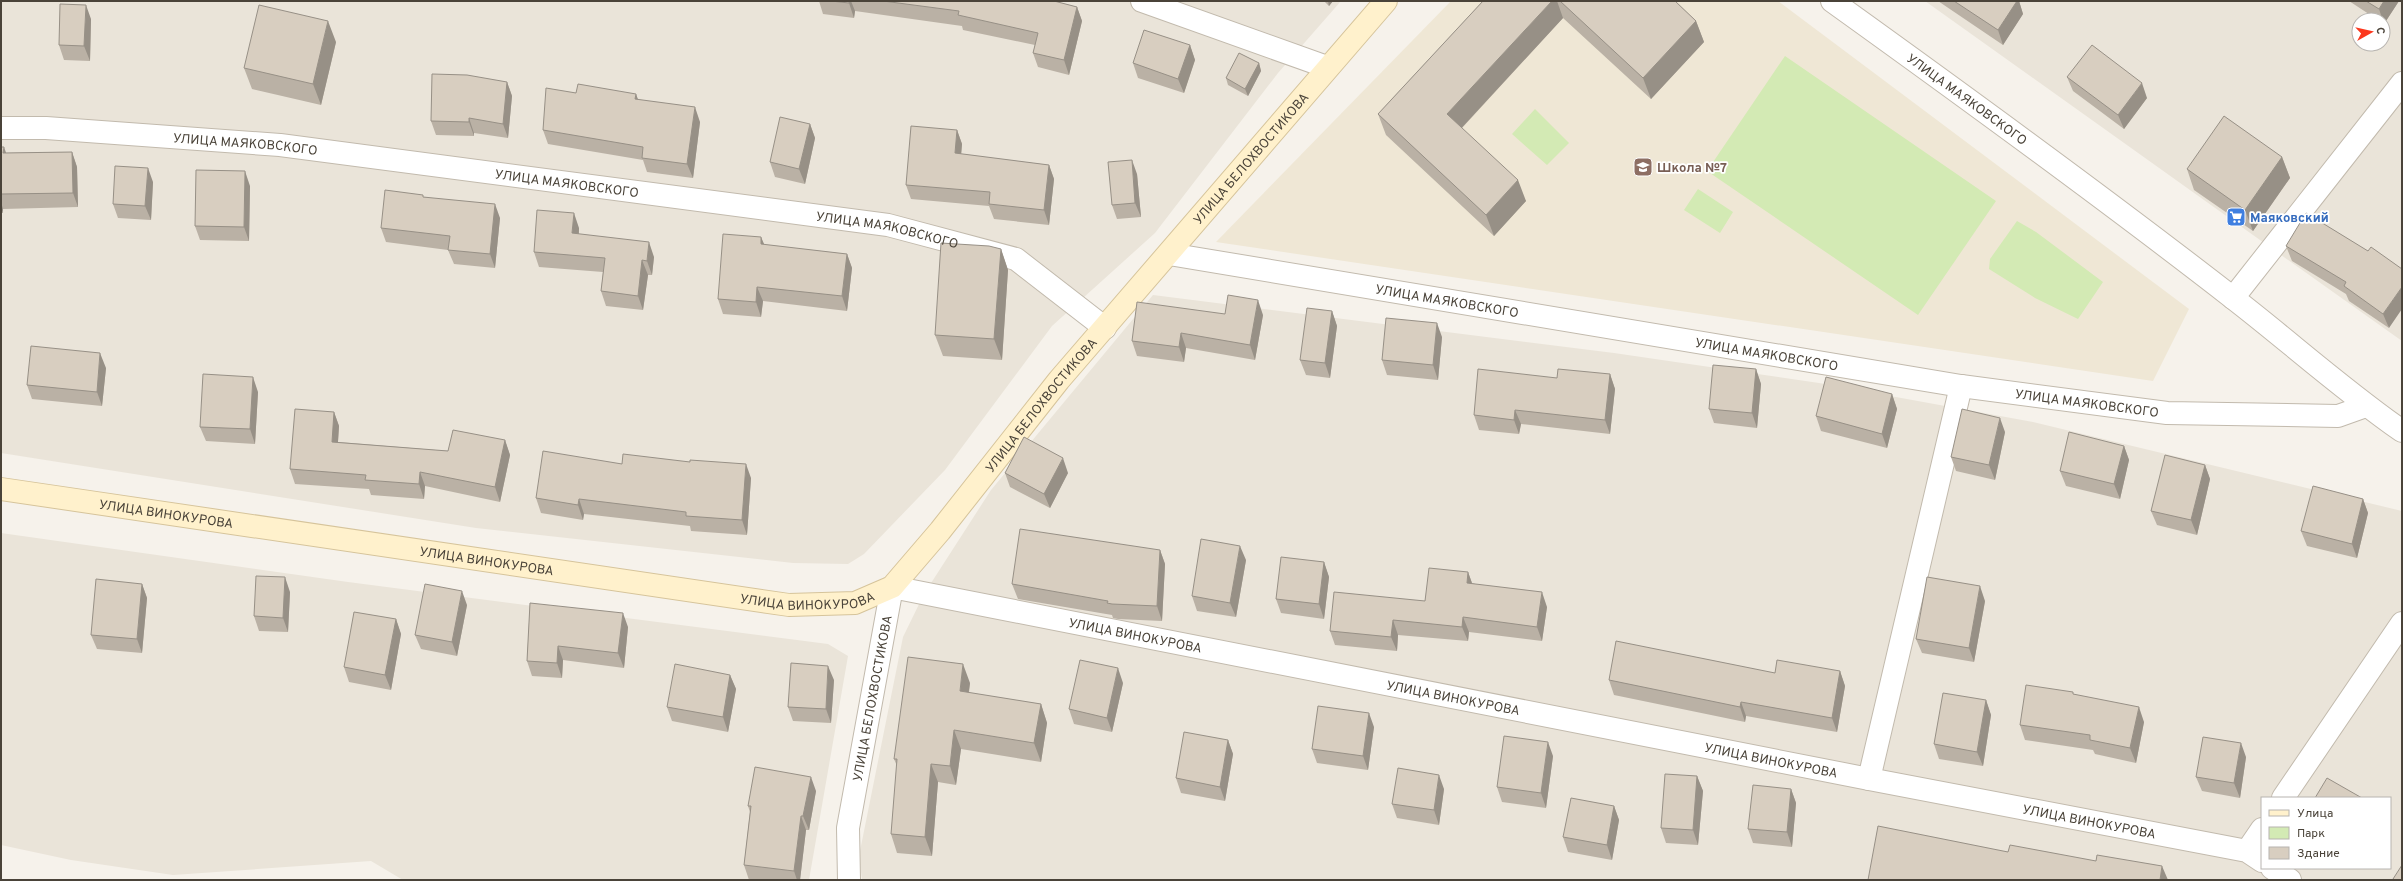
<svg xmlns="http://www.w3.org/2000/svg" width="2403" height="881" font-family="Overpass,sans-serif">
  <style>
    .residential { fill: #eae4d9; fill-rule: evenodd }
    .education { fill: #efe7d5 }
    .green { fill: #d3eab4 }
    .lines { fill: none; stroke-linecap: round; stroke-linejoin: round }
    .minor-casing { stroke: #c2baad; stroke-width: 24 }
    .tertiary-casing { stroke: #c2baad; stroke-width: 24 }
    .secondary-casing { stroke: #d6c49b; stroke-width: 24 }
    .minor { stroke: #fff; stroke-width: 22 }
    .tertiary { stroke: #fff; stroke-width: 22 }
    .secondary { stroke: #fff1cc; stroke-width: 22 }
    .wall { fill: #bab1a5 }
    .shaded-wall { fill: #979086 }
    .building { fill: #d8cec0; stroke: #979086 }
    .labels { text-anchor: middle; stroke-width: 3.5; stroke-linejoin: round; paint-order: stroke }
    .street-label { font-size: 13px; fill: #4a4339; stroke: #fff }
    .education-label { font-size: 13px; font-weight: bold; fill: #785e54; stroke: #fff; text-anchor: start }
    .shop-label { font-size: 13px; font-weight: bold; fill: #366cbe; stroke: #fff; text-anchor: start }
  </style>
  <rect width="100%" height="100%" fill="#f6f2eb"/>
  <path class="residential" d="M1,1H1341L1278,73L1155,233L1052,326L945,470L864,554L848,564L793,563L476,528L1,453Z
    M1925,1H2402V341L2260,240ZM2359,20H2383V44H2359Z
    M1153,295L1614,353L1819,383L2033,422L2402,511V880H862L859,856L903,637L924,594L991,490ZM2262,798H2390V868H2262Z
    M1,533L348,582L828,644L848,656L809,880H403L371,861L173,875L71,860L1,845Z"/>
  <path class="education" d="M1451,1H1778L2189,309L2153,381L1216,242Z"/>
  <path class="green" d="M1785,56L1996,201L1918,315L1707,171Z
    M1535,109L1569,143L1547,165L1512,134Z
    M1698,189L1733,212L1720,233L1684,210Z
    M2017,221L2036,232L2103,282L2078,319L2035,298L1989,269L1990,259Z"/>
  <g class="lines">
    <g class="minor-casing">
      <g id="minor">
        <path d="M1142,1L1327,67"/>
        <path id="s1" d="M1,128H46L280,145L888,225L1016,259L1105,328"/>
        <path id="s2" d="M1169,254L1961,386L2167,413L2338,416L2366,406"/>
        <path d="M2233,298L2402,83"/>
        <path d="M1869,779L1961,386"/>
        <path d="M2283,798L2402,623"/>
        <path d="M2247,851L2262,829"/>
        <path d="M2272,868L2290,880"/>
        <path id="s3" d="M849,880L848,828L892,587L1869,779L2247,851L2262,861"/>
      </g>
    </g>
    <g class="tertiary-casing">
      <g id="tertiary">
        <path id="s4" d="M1832,1C1967,98 2102,196 2233,298C2290,342 2343,390 2402,431"/>
      </g>
    </g>
    <g class="secondary-casing">
      <g id="secondary">
        <path id="s5" d="M1,489L789,605L855,603L892,587L940,531L1059,380L1386,1"/>
      </g>
    </g>
    <use href="#minor" class="minor"/>
    <use href="#tertiary" class="tertiary"/>
    <use href="#secondary" class="secondary"/>
  </g>
  <path class="wall" d="M819,1H1054L1077,7L1082,21L1069,75L1038,67L1033,53L1035,45L963,30L962,26L855,11L854,18L823,14Z
    M1324,1H1333L1329,6Z
    M1483,1H1675L1696,21L1704,42L1651,99L1563,18L1462,128L1526,201L1494,236L1386,135L1378,114Z
    M1938,1H2019L2023,14L2003,45Z
    M2349,1H2399L2384,24L2383,23V20H2378Z
    M91,19L90,61L64,60L59,45Z
    M336,42L321,105L252,89L244,68Z
    M1190,45L1195,60L1184,93L1138,78L1133,63Z
    M1259,63L1261,71L1248,96L1228,85L1226,78Z
    M2067,77L2147,98L2124,129L2073,91Z
    M507,82L512,96L508,138L474,133V136L436,135L431,121Z
    M576,93L636,94L638,100L700,122L693,178L647,172L643,160L548,144L543,130Z
    M810,124L815,138L805,184L775,177L770,162Z
    M957,130L962,144L961,154L1049,165L1054,179L1049,225L994,219L989,206L911,199L906,185Z
    M1,147L6,153L72,152L77,167L78,207L3,209V213H1Z
    M2282,157L2290,178L2253,231L2194,190L2187,169Z
    M1137,174L1141,217L1117,219L1112,205Z
    M153,182L151,220L118,218L113,204Z
    M250,186L249,241L200,240L195,226Z
    M424,197L500,218L495,268L454,264L448,250L386,242L381,228Z
    M579,228V234L654,257L652,275H648L643,310L606,306L601,291L603,272L539,267L534,252Z
    M761,237L764,245L847,254L852,268L847,311L763,301L761,317L723,314L718,299Z
    M2286,246L2368,251L2389,328L2349,301L2346,294L2292,261Z
    M1001,249L1008,270L1002,360L943,356L935,335Z
    M1332,311L1337,326L1330,378L1306,375L1300,360Z
    M1225,314L1263,315L1255,360L1186,348L1184,362L1137,356L1132,341Z
    M1442,337L1438,380L1387,375L1382,360Z
    M106,368L102,406L32,399L27,385Z
    M1756,369L1761,384L1757,428L1714,423L1709,409Z
    M1610,374L1615,389L1610,434L1521,424L1519,434L1479,430L1474,415L1557,378Z
    M258,392L255,444L206,441L200,427Z
    M1892,394L1897,409L1887,448L1821,431L1816,416Z
    M334,412L339,426L338,442L448,451L505,440L510,455L500,502L425,486L424,499L371,495L369,489L295,484L290,469Z
    M2005,432L1995,480L1956,471L1951,457Z
    M2124,446L2129,460L2120,499L2066,486L2060,471Z
    M622,464L751,478L747,535L691,531L690,526L584,514L583,520L541,513L536,498Z
    M2205,465L2210,479L2197,535L2157,525L2151,511Z
    M1005,473H1068L1050,508L1010,487Z
    M2363,499L2368,513L2357,558L2307,546L2301,531Z
    M1160,550L1165,564L1162,621L1118,619L1113,618L1112,615L1018,599L1012,584Z
    M1246,560L1236,617L1197,611L1192,596Z
    M1324,562L1329,577L1324,619L1281,613L1276,599Z
    M1468,572L1472,583L1547,607L1542,641L1469,632L1468,641L1398,635L1397,651L1335,645L1330,631L1425,601Z
    M142,584L147,598L142,653L97,649L91,635Z
    M290,592L288,632L259,631L254,616Z
    M1985,601L1974,662L1922,653L1916,639Z
    M530,603L628,627L624,668L563,660L562,678L532,676L527,661Z
    M467,605L457,656L421,649L415,635Z
    M396,619L401,634L391,690L349,682L344,667Z
    M1840,671L1845,686L1837,732L1746,716L1745,722L1614,695L1609,680L1775,673Z
    M730,675L736,689L728,732L672,721L667,707Z
    M834,680L831,723L793,721L788,707Z
    M970,683L969,693L1041,704L1047,723L1041,762L961,749L956,785L938,782L932,856L897,853L891,834L897,766L894,759Z
    M1123,683L1112,732L1074,724L1069,709Z
    M2074,694L2144,722L2136,763L2095,754L2093,750L2025,740L2020,725Z
    M1986,700L1991,715L1983,766L1939,759L1934,744Z
    M1374,727L1368,770L1317,763L1312,749Z
    M1228,740L1233,754L1225,801L1181,793L1176,778Z
    M1553,756L1546,808L1502,802L1497,787Z
    M2246,757L2240,798L2202,791L2196,777Z
    M1697,776L1703,791L1698,845L1666,843L1661,828Z
    M1444,789L1439,825L1397,818L1392,804Z
    M1791,789L1796,803L1792,847L1753,843L1748,829Z
    M816,791L809,830H806L800,880H749L744,865L750,812L748,806Z
    M1614,806L1619,820L1612,860L1568,852L1563,837Z"/>
  <path class="shaded-wall" d="M849,1H851L855,11L854,18L849,3Z
    M1328,1H1333L1329,6Z
    M1552,1H1557L1563,18L1455,135L1447,114Z
    M2017,1H2019L2023,14L2003,45L1998,30Z
    M2384,1H2399L2384,24L2379,9Z
    M86,5L91,19L90,61L84,46Z
    M1077,7L1082,21L1069,75L1064,60Z
    M328,21L336,42L321,105L313,84Z
    M1696,21L1704,42L1651,99L1643,78Z
    M1190,45L1195,60L1184,93L1178,79Z
    M1259,63L1261,71L1248,96L1245,89Z
    M507,82L512,96L508,138L503,124Z
    M2142,83L2147,98L2124,129L2118,115Z
    M636,94L641,108L635,99Z
    M695,107L700,122L693,178L687,164Z
    M469,118L474,133V136L469,122Z
    M810,124L815,138L805,184L799,169Z
    M957,130L962,144L960,168L955,153Z
    M4,147L9,161L3,153Z
    M72,152L77,167L78,207L73,193Z
    M2282,157L2290,178L2253,231L2245,210Z
    M1132,160L1137,174L1141,217L1135,203Z
    M1049,165L1054,179L1049,225L1044,210Z
    M148,168L153,182L151,220L145,206Z
    M245,171L250,186L249,241L244,227Z
    M1518,180L1526,201L1494,236L1486,215Z
    M1,202L3,209V213L1,208Z
    M495,204L500,218L495,268L490,254Z
    M574,213L579,228L578,248L572,233Z
    M761,237L767,251L761,244Z
    M649,242L654,257L652,275L647,261Z
    M1001,249L1008,270L1002,360L994,339Z
    M847,254L852,268L847,311L842,296Z
    M642,260L648,275L643,310L638,296Z
    M757,287L763,301L761,317L756,302Z
    M2402,287V309L2389,328L2383,314Z
    M1258,300L1263,315L1255,360L1250,345Z
    M1332,311L1337,326L1330,378L1325,363Z
    M1437,323L1442,337L1438,380L1433,365Z
    M1181,333L1186,348L1184,362L1179,347Z
    M100,353L106,368L102,406L97,392Z
    M1756,369L1761,384L1757,428L1752,413Z
    M1610,374L1615,389L1610,434L1605,420Z
    M253,377L258,392L255,444L250,429Z
    M1892,394L1897,409L1887,448L1882,434Z
    M1515,410L1521,424L1519,434L1514,420Z
    M334,412L339,426L337,456L332,442Z
    M2000,418L2005,432L1995,480L1989,465Z
    M505,440L510,455L500,502L495,487Z
    M2124,446L2129,460L2120,499L2114,484Z
    M1063,458L1068,473L1050,508L1044,494Z
    M746,464L751,478L747,535L742,520Z
    M2205,465L2210,479L2197,535L2191,520Z
    M420,472L425,486L424,499L419,484Z
    M579,499L584,514L583,520L578,505Z
    M2363,499L2368,513L2357,558L2352,544Z
    M1240,546L1246,560L1236,617L1230,603Z
    M1160,550L1165,564L1162,621L1157,606Z
    M1324,562L1329,577L1324,619L1319,604Z
    M1468,572L1473,586L1467,583Z
    M285,577L290,592L288,632L283,618Z
    M142,584L147,598L142,653L137,639Z
    M1980,586L1985,601L1974,662L1969,648Z
    M462,591L467,605L457,656L452,642Z
    M1542,592L1547,607L1542,641L1537,627Z
    M623,613L628,627L624,668L618,653Z
    M1463,617L1469,632L1468,641L1462,627Z
    M396,619L401,634L391,690L385,675Z
    M1393,620L1398,635L1397,651L1391,637Z
    M558,646L563,660L562,678L557,663Z
    M963,664L970,683L966,710L960,691Z
    M828,666L834,680L831,723L826,709Z
    M1118,668L1123,683L1112,732L1107,718Z
    M1840,671L1845,686L1837,732L1832,718Z
    M730,675L736,689L728,732L723,717Z
    M1986,700L1991,715L1983,766L1977,752Z
    M1741,702L1746,716L1745,722L1740,707Z
    M1041,704L1047,723L1041,762L1034,743Z
    M2139,707L2144,722L2136,763L2130,748Z
    M1369,713L1374,727L1368,770L1363,756Z
    M954,730L961,749L956,785L950,766Z
    M1228,740L1233,754L1225,801L1220,787Z
    M1548,742L1553,756L1546,808L1541,793Z
    M2241,743L2246,757L2240,798L2234,783Z
    M931,764L938,782L932,856L925,837Z
    M1439,775L1444,789L1439,825L1434,810Z
    M1697,776L1703,791L1698,845L1693,830Z
    M811,777L816,791L809,830L803,816Z
    M1791,789L1796,803L1792,847L1787,832Z
    M1614,806L1619,820L1612,860L1607,845Z
    M801,816L806,830L800,880H797L794,871Z
    M2162,866L2168,880H2160Z"/>
  <path class="building" d="M831,1H849V3Z
    M883,1H1054L1077,7L1064,60L1033,53L1038,33L958,15L959,11Z
    M1483,1H1552L1447,114L1518,180L1486,215L1378,114Z
    M1560,1H1675L1696,21L1643,78Z
    M1954,1H2017L1998,30Z
    M2366,1H2384L2379,9Z
    M60,4L86,5L84,46L59,45Z
    M259,5L328,21L313,84L244,68Z
    M1144,30L1190,45L1178,79L1133,63Z
    M2092,45L2142,83L2118,115L2067,77Z
    M1239,53L1259,63L1245,89L1226,78Z
    M432,74L467,75L507,82L503,124L469,118V122L431,121Z
    M578,84L636,94L635,99L695,107L687,164L642,158L643,147L543,130L546,88L576,93Z
    M2224,116L2282,157L2245,210L2187,169Z
    M780,117L810,124L799,169L770,162Z
    M911,126L957,130L955,153L1049,165L1044,210L989,204L990,192L906,185Z
    M1,147H4L3,153L72,152L73,193L1,194Z
    M1132,160L1135,203L1112,205L1108,162Z
    M115,166L148,168L145,206L113,204Z
    M196,170L245,171L244,227L195,226Z
    M385,190L423,195V197L495,204L490,254L448,250L450,236L381,228Z
    M537,210L574,213L572,233L649,242L647,261L642,260L638,296L601,291L605,258L534,252Z
    M2306,213L2368,251L2371,247L2402,269V287L2383,314L2344,286L2346,282L2286,246Z
    M723,234L761,237V244L847,254L842,296L757,287L756,302L718,299Z
    M941,243L989,246L1001,249L994,339L935,335Z
    M1228,295L1258,300L1250,345L1181,333L1179,347L1132,341L1137,302L1225,314Z
    M1307,308L1332,311L1325,363L1300,360Z
    M1386,318L1437,323L1433,365L1382,360Z
    M31,346L100,353L97,392L27,385Z
    M1713,365L1756,369L1752,413L1709,409Z
    M1478,369L1557,378L1558,369L1610,374L1605,420L1515,410L1514,420L1474,415Z
    M203,374L253,377L250,429L200,427Z
    M1826,377L1892,394L1882,434L1816,416Z
    M295,409L334,412L332,442L448,451L453,430L505,440L495,487L420,472L419,484L365,480L366,475L290,469Z
    M1962,409L2000,418L1989,465L1951,457Z
    M2069,432L2124,446L2114,484L2060,471Z
    M1024,437L1063,458L1044,494L1005,473Z
    M543,451L622,464L623,454L690,462V460L746,464L742,520L686,516V512L579,499L578,505L536,498Z
    M2165,455L2205,465L2191,520L2151,511Z
    M2313,486L2363,499L2352,544L2301,531Z
    M1020,529L1160,550L1157,606L1112,604L1107,603L1108,601L1012,584Z
    M1201,539L1240,546L1230,603L1192,596Z
    M1281,557L1324,562L1319,604L1276,599Z
    M1429,568L1468,572L1467,583L1542,592L1537,627L1463,617L1462,627L1393,620L1391,637L1330,631L1334,592L1425,601Z
    M256,576L285,577L283,618L254,616Z
    M1927,577L1980,586L1969,648L1916,639Z
    M96,579L142,584L137,639L91,635Z
    M425,584L462,591L452,642L415,635Z
    M530,603L623,613L618,653L558,646L557,663L527,661Z
    M354,612L396,619L385,675L344,667Z
    M1616,641L1775,673L1777,660L1840,671L1832,718L1741,702L1740,707L1609,680Z
    M908,657L963,664L960,691L1041,704L1034,743L954,730L950,766L931,764L925,837L891,834L897,759H894Z
    M1080,660L1118,668L1107,718L1069,709Z
    M791,663L828,666L826,709L788,707Z
    M675,664L730,675L723,717L667,707Z
    M2026,685L2073,692V694L2139,707L2130,748L2090,740V735L2020,725Z
    M1943,693L1986,700L1977,752L1934,744Z
    M1318,706L1369,713L1363,756L1312,749Z
    M1184,732L1228,740L1220,787L1176,778Z
    M1504,736L1548,742L1541,793L1497,787Z
    M2203,737L2241,743L2234,783L2196,777Z
    M755,767L811,777L803,816H801L794,871L744,865L751,806H748Z
    M1398,768L1439,775L1434,810L1392,804Z
    M1665,774L1697,776L1693,830L1661,828Z
    M2327,778L2362,798H2315Z
    M1753,785L1791,789L1787,832L1748,829Z
    M1571,798L1614,806L1607,845L1563,837Z
    M1878,826L2008,852L2010,845L2096,861L2097,855L2162,866L2160,880H1868Z
    M2402,865V880H2395L2393,879Z"/>
  <defs>
    <g id="school-square" transform="scale(1)"><rect x="-9" y="-9" width="18" height="18" rx="4" fill="#8d6e63" stroke="#fff"/><path d="M0-5L7-2L0 1L-7-2ZM-4 1L0 2.5L4 1V4Q0 6-4 4Z" fill="#fff"/></g>
    <g id="supermarket-square" transform="scale(1)"><rect x="-9" y="-9" width="18" height="18" rx="4" fill="#3f7fe0" stroke="#fff"/><path d="M-6-5.5h2.5l.6 2H6L4.5 2H-2.5L-4.4-4H-6ZM-1.5 3.2a1.3 1.3 0 1 0 .1 0ZM3 3.2a1.3 1.3 0 1 0 .1 0Z" fill="#fff"/></g>
  </defs>
  <g fill-rule="evenodd">
    <use href="#school-square" x="1643" y="167"/>
    <use href="#supermarket-square" x="2236" y="217"/>
  </g>
  <g class="labels">
    <g class="street-label">
      <text dy="5" stroke="none"><textPath href="#s4" startOffset="167">УЛИЦА МАЯКОВСКОГО</textPath></text>
      <text dy="5" stroke="none"><textPath href="#s1" startOffset="245">УЛИЦА МАЯКОВСКОГО</textPath></text>
      <text dy="5" stroke="none"><textPath href="#s5" startOffset="1462">УЛИЦА БЕЛОХВОСТИКОВА</textPath></text>
      <text dy="5" stroke="none"><textPath href="#s1" startOffset="569">УЛИЦА МАЯКОВСКОГО</textPath></text>
      <text dy="5" stroke="none"><textPath href="#s1" startOffset="893">УЛИЦА МАЯКОВСКОГО</textPath></text>
      <text dy="5" stroke="none"><textPath href="#s2" startOffset="282">УЛИЦА МАЯКОВСКОГО</textPath></text>
      <text dy="5" stroke="none"><textPath href="#s2" startOffset="606">УЛИЦА МАЯКОВСКОГО</textPath></text>
      <text dy="5" stroke="none"><textPath href="#s2" startOffset="930">УЛИЦА МАЯКОВСКОГО</textPath></text>
      <text dy="5" stroke="none"><textPath href="#s5" startOffset="1138">УЛИЦА БЕЛОХВОСТИКОВА</textPath></text>
      <text dy="5" stroke="none"><textPath href="#s5" startOffset="167">УЛИЦА ВИНОКУРОВА</textPath></text>
      <text dy="5" stroke="none"><textPath href="#s5" startOffset="491">УЛИЦА ВИНОКУРОВА</textPath></text>
      <text dy="5" stroke="none"><textPath href="#s5" startOffset="815">УЛИЦА ВИНОКУРОВА</textPath></text>
      <text dy="5" stroke="none"><textPath href="#s3" startOffset="545">УЛИЦА ВИНОКУРОВА</textPath></text>
      <text dy="5" stroke="none"><textPath href="#s3" startOffset="184">УЛИЦА БЕЛОХВОСТИКОВА</textPath></text>
      <text dy="5" stroke="none"><textPath href="#s3" startOffset="869">УЛИЦА ВИНОКУРОВА</textPath></text>
      <text dy="5" stroke="none"><textPath href="#s3" startOffset="1193">УЛИЦА ВИНОКУРОВА</textPath></text>
      <text dy="5" stroke="none"><textPath href="#s3" startOffset="1517">УЛИЦА ВИНОКУРОВА</textPath></text>
    </g>
    <g class="education-label">
      <text x="1657" y="172">Школа №7</text>
    </g>
    <g class="shop-label">
      <text x="2250" y="222">Маяковский</text>
    </g>
  </g>
  <rect width="2403" height="881" fill="none" stroke="#4a4339" stroke-width="4"/>
  <rect x="2261" y="797" width="130" height="72" fill="#ffffff" stroke="#b7b4b0"/>
  <rect x="2269" y="810" width="20" height="6" fill="#fff1cc" stroke="#b7b4b0"/>
  <text x="2297" y="817" font-size="12" fill="#4a4339">Улица</text>
  <rect x="2269" y="827" width="20" height="12" fill="#d3eab4" stroke="#b7b4b0"/>
  <text x="2297" y="837" font-size="12" fill="#4a4339">Парк</text>
  <rect x="2269" y="847" width="20" height="12" fill="#d8cec0" stroke="#b7b4b0"/>
  <text x="2297" y="857" font-size="12" fill="#4a4339">Здание</text>
  <g transform="translate(2371 32) rotate(82)"><circle r="19" fill="#ffffff" stroke="#b7b4b0"/>
  <path d="M0-3L7 15L0 10L-7 15Z" fill="#fb371d"/>
  <text y="-6" font-size="11" font-weight="bold" text-anchor="middle" fill="#4a4339">С</text>
  </g>
</svg>
